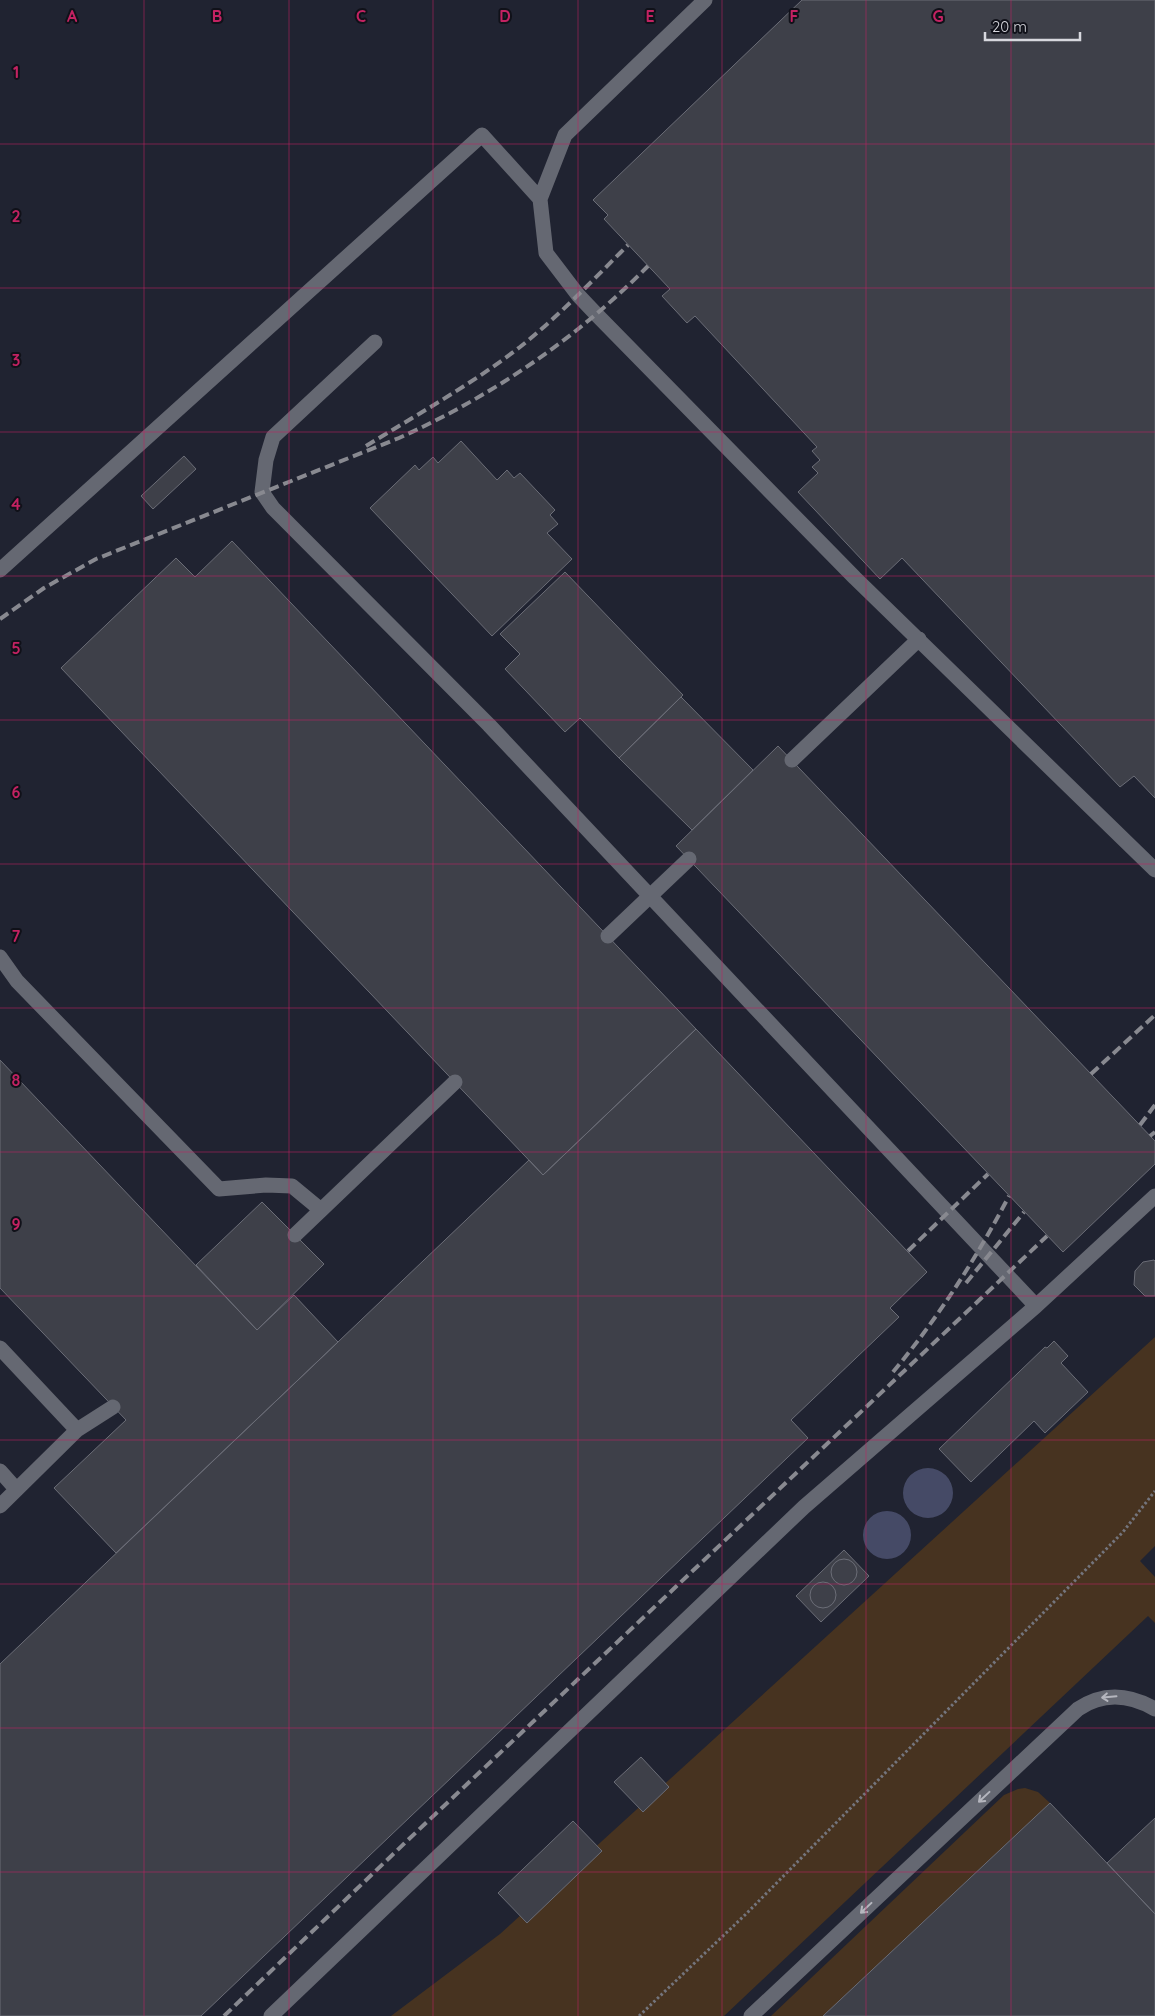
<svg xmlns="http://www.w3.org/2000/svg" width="1155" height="2016" font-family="Quicksand,sans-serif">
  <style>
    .built { fill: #202331 }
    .green { fill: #473320 }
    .water { fill: #454a66 }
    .building { fill: #3e4049; stroke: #6b6d77 }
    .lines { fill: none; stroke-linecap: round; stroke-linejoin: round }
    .path { stroke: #74757d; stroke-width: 3; stroke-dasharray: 2.5 2.5; stroke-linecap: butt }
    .lane { stroke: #656872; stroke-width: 15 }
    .rail { stroke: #888990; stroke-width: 4; stroke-dasharray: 10 5; stroke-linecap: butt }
    .oneway { stroke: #b5b6be }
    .grid { fill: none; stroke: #c32262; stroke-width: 1; stroke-opacity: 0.55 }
    .grid-label { font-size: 16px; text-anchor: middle; font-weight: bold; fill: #c32262; stroke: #101119; stroke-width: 4; stroke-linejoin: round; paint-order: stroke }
  </style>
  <rect width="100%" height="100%" fill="#191a23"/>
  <path class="built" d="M0,0H1155V2016H0Z"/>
  <path class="green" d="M1155,1337V1546L1140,1561L1155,1577V1623L1148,1616L724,2016H391L500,1934Z
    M1025,1788L1038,1792L1050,1803L823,2016H771L1004,1795L1018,1789Z"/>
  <path class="water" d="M903 1493a25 25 0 1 1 50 0a25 25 0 1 1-50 0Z
    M863 1535a24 24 0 1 1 48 0a24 24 0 1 1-48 0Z"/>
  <path class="building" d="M802,0H1155V798L1134,776L1120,787L902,558L880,579L798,492L818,473L812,467L820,460L812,451L817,447L695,316L687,323L662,296L670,289L604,219L608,215L593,200Z
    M461,441L497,480L507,470L514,478L520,473L555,510L550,515L558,524L547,533L572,559L492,636L370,508L415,465L419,470L433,457L438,463Z
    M184,456L196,469L153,509L141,496Z
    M232,541L696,1029L543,1175L61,668L176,558L195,577Z
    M565,572L683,695L619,758L580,718L565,732L505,669L520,654L500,634Z
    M681,697L753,770L692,830L619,758Z
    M778,746L1155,1141V1164L1063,1252L676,846Z
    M696,1029L927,1272L890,1308L899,1317L791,1420L808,1438L201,2016H0V1664L529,1160L543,1175Z
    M0,1060L257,1330L294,1295L338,1342L116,1553L54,1488L126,1420L0,1288Z
    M262,1202L324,1264L257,1330L196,1265Z
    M1154,1260L1155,1261V1296H1145L1134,1285L1135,1271L1143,1262Z
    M1054,1341L1068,1356L1061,1363L1088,1392L1045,1433L1034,1421L971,1482L939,1449L1045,1347L1047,1348Z
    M844,1550L869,1576L821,1622L796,1596Z
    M831 1572a13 13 0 1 1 26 0a13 13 0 1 1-26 0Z
    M810 1595a13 13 0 1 1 26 0a13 13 0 1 1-26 0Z
    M641,1757L669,1787L643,1812L614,1782Z
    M1050,1803L1155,1914V2016H823Z
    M1155,1818V1914L1107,1863Z
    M573,1821L602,1851L527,1923L498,1893Z"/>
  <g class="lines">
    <path class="path" d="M639,2016L746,1914L1123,1532L1155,1491"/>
    <path class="lane" d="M705,0L565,135L540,199L546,253L578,295L596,314L855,578L1155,870
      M375,342L273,437L266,460L262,492L273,508L489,725L1036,1306
      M0,570L482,135L540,199
      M792,760L919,639
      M608,936L689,859
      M0,957L17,981L219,1189L266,1185L292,1186L321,1210
      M295,1235L455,1082
      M0,1348L77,1430
      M0,1471L16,1489
      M0,1506L77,1430L113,1407
      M271,2016L804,1507L1036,1306L1155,1196
      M751,2016L1078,1709C1103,1692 1129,1694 1155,1709"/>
    <path class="rail" d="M366,446C418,414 472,384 520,347C559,316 593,280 628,245
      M0,619L44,588L96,559L399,438C492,396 576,339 648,266
      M1091,1074L1155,1015
      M1140,1125L1155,1105
      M1150,1136L1155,1132
      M908,1251L988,1174
      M966,1283L1024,1212
      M893,1372C938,1318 976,1259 1009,1196
      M224,2016L409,1839L1047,1236"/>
  </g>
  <defs><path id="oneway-shaft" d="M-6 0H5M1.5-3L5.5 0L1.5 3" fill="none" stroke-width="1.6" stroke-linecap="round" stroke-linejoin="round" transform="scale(1.25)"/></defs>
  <g class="oneway">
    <use href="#oneway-shaft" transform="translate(1109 1697) rotate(175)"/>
    <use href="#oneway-shaft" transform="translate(984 1797) rotate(137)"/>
    <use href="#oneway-shaft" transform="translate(866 1908) rotate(137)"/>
  </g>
  <path class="grid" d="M144,0V2016M289,0V2016M433,0V2016M578,0V2016M722,0V2016M866,0V2016M1011,0V2016M0,144H1155M0,288H1155M0,432H1155M0,576H1155M0,720H1155M0,864H1155M0,1008H1155M0,1152H1155M0,1296H1155M0,1440H1155M0,1584H1155M0,1728H1155M0,1872H1155"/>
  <g class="grid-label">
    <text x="72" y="22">A</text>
    <text x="217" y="22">B</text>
    <text x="361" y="22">C</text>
    <text x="505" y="22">D</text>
    <text x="650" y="22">E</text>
    <text x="794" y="22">F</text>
    <text x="938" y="22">G</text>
    <text x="16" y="78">1</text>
    <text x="16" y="222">2</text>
    <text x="16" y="366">3</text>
    <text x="16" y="510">4</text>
    <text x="16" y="654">5</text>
    <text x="16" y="798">6</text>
    <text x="16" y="942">7</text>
    <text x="16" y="1086">8</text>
    <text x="16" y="1230">9</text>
  </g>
  <path d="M985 32v8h95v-8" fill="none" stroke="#d7d8de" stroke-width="2.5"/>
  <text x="992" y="32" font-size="15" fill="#d7d8de" stroke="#101119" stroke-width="4" paint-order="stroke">20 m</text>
</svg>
